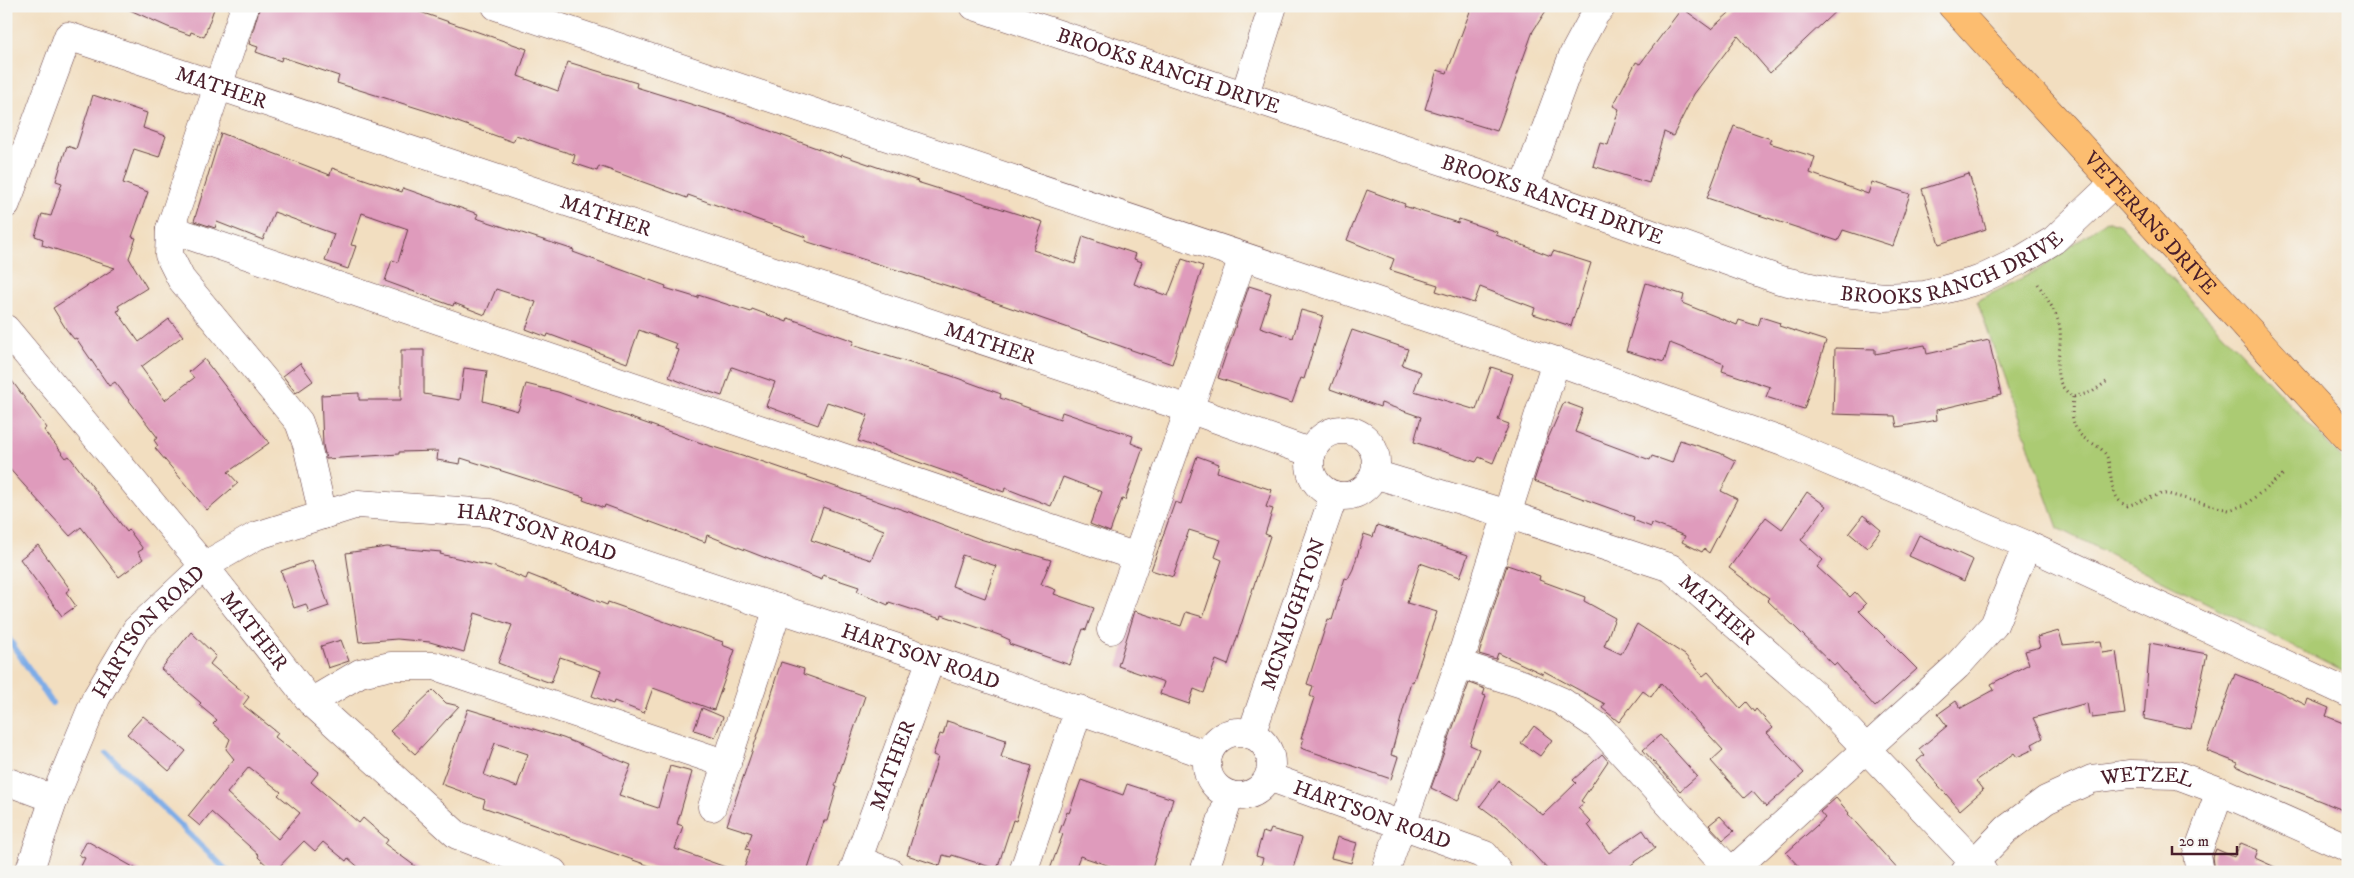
<svg xmlns="http://www.w3.org/2000/svg" width="2354" height="878" font-family="'IM FELL DW Pica',serif">
  <style>
    .green { fill: #abcb73; stroke: #7a754f }
    .lines { fill: none; stroke-linecap: round; stroke-linejoin: round }
    .stream { stroke: #7dace7; stroke-width: 6 }
    .building { fill: #df9bbc; fill-rule: evenodd }
    .minor-casing { stroke: #633c41; stroke-width: 29 }
    .major-casing { stroke: #633c41; stroke-width: 29 }
    .path { stroke: #633c41; stroke-width: 3; stroke-dasharray: 1 4; stroke-linecap: butt }
    .minor { stroke: #fff; stroke-width: 28 }
    .major { stroke: #fcbd6f; stroke-width: 28 }
    .labels { text-anchor: middle; stroke-width: 4; stroke-linejoin: round; paint-order: stroke }
    .street-label { font-size: 21px; fill: #4a1f2b; stroke: #f6f6f2 }
  </style>
  <rect width="100%" height="100%" fill="#f6f6f2"/>
  <filter id="ink" filterUnits="userSpaceOnUse"><feTurbulence type="fractalNoise" baseFrequency=".02" numOctaves="2"/><feDisplacementMap in="SourceGraphic" scale="10" xChannelSelector="R" yChannelSelector="G"/><feConvolveMatrix kernelMatrix="1 2 1 2 8 2 1 2 1" color-interpolation-filters="sRGB"/></filter>
  <filter id="wash" filterUnits="userSpaceOnUse"><feTurbulence type="fractalNoise" baseFrequency=".0096" numOctaves="4" result="noise"/><feDisplacementMap in="SourceGraphic" scale="20" xChannelSelector="R" yChannelSelector="G"/><feGaussianBlur stdDeviation="1.12" result="paint"/><feColorMatrix in="noise" values="0 0 0 0 0 0 0 0 0 0 0 0 0 0 0 0 0 1.4 0 .05"/><feComposite in="paint" operator="in"/></filter>
  <g filter="url(#wash)">
    <rect width="100%" height="100%" fill="#f2dec0"/>
    <path class="green" d="M2107,220L2120,225L2348,465V674L2058,528L1977,301L2038,270Z"/>
    <g class="lines">
      <path class="stream" d="M6,635L52,703
        M107,753L228,872"/>
    </g>
    <g id="blocks">
      <path class="building" d="M121,6H215L204,37L191,32L190,35L168,27Z
        M260,6H403L527,49L518,76L558,91L568,62L637,83L636,87L729,116L841,157L842,155L918,181L917,182L1043,222L1033,250L1075,264L1083,236L1136,254L1134,259L1142,262L1134,284L1168,296L1182,259L1203,266L1172,364L948,286L805,241L806,237L688,195L687,198L599,166L597,171L573,163L575,155L541,144L516,135L513,142L430,112L337,83L339,76L282,57L281,61L256,52L258,47L249,44Z
        M1472,6H1549L1533,31L1497,131L1425,109L1437,70L1447,73Z
        M1737,6H1841L1770,73L1738,36L1694,94L1673,136L1664,132L1649,183L1593,166L1600,143L1608,145L1619,109L1613,106L1636,62L1640,64L1682,8L1711,29Z
        M93,95L147,113L143,128L166,136L159,157L134,149L123,183L148,192L132,237L136,238L129,258L147,288L118,306L120,310L117,311L139,342L169,319L183,336L141,367L165,400L194,378L189,372L204,359L269,443L228,472L238,483L207,510L155,448L158,446L154,440L158,438L115,382L109,386L76,338L74,339L66,329L53,308L115,268L42,245L43,239L35,236L42,214L51,216L62,183L56,181L62,161L67,146L76,149Z
        M1734,126L1771,139L1769,143L1815,157L1810,173L1868,194L1872,182L1910,194L1893,246L1843,230L1838,241L1707,198Z
        M221,133L330,175L332,168L402,192L403,188L478,214L476,218L574,250L573,252L666,286L665,288L698,298V295L751,312L752,309L787,322L788,318L854,341L852,345L949,375L1001,394L1000,398L1060,419L1062,412L1133,436L1131,443L1143,448L1125,500L1122,499L1110,532L1090,524L1102,492L1063,477L1051,506L1005,488L1004,492L858,441L868,415L827,402L818,425L766,406L775,382L732,367L722,396L686,384L669,377L679,350L675,349L677,344L639,330L627,363L548,334L547,337L526,329L536,302L496,289L485,315L454,303L453,306L385,281L392,260L398,262L408,229L362,213L351,245L356,246L348,269L325,261L334,234L274,212L263,240L217,222L215,228L194,221Z
        M1969,174L1986,229L1939,244L1922,189Z
        M1367,190L1405,204L1404,206L1458,223L1459,219L1497,232L1496,235L1551,256L1553,251L1591,263L1571,326L1533,314L1535,308L1480,287L1474,303L1436,291L1438,285L1390,270L1394,259L1347,240Z
        M1646,283L1684,295L1682,303L1737,325L1739,320L1758,326L1761,317L1780,323L1779,326L1826,341L1804,409L1766,397L1770,387L1722,371L1724,364L1670,343L1664,362L1626,351Z
        M1249,286L1271,293L1260,327L1293,338L1301,310L1323,316L1304,379L1301,378L1292,403L1218,378Z
        M1352,330L1408,349L1402,365L1421,372L1414,391L1476,410L1491,367L1513,374L1498,420L1509,424L1493,463L1479,457L1476,462L1414,442L1421,417L1381,403L1380,407L1330,389Z
        M1989,340L2001,395L1936,410L1937,420L1897,427L1895,416L1833,414L1835,348L1875,349V354L1925,345L1927,354Z
        M401,350H424V394L460,400L464,368L487,371L483,401L518,411L526,384L558,392L704,444L745,457L746,456L915,514L980,539L1051,560L1041,584L1056,590L1054,594L1094,608L1086,630L1083,629L1070,665L1009,644L1010,640L999,635L942,615L941,619L889,602L888,605L857,591L859,587L823,575L822,580L707,535L705,542L605,505L604,508L583,500L584,497L461,458L460,464L437,460L438,451L399,452V454L326,459L323,445L321,395L359,393V400H401ZM823,507L884,530L871,560L811,540ZM962,555L996,566L985,598L952,586Z
        M300,363L313,381L296,393L283,376Z
        M6,373L47,428L44,430L66,458L69,456L127,532L129,530L143,549L138,552L143,559L119,577L81,527L70,536L6,465Z
        M1564,402L1583,409L1575,432L1650,460L1652,456L1672,463L1680,440L1720,453L1736,461L1721,491L1737,499L1709,553L1704,549L1702,552L1682,542L1685,536L1652,523L1651,527L1633,520L1634,517L1534,481L1547,441Z
        M1197,456L1219,464L1217,472L1272,490L1266,507L1273,509L1265,534L1270,536L1228,665L1216,660L1204,693L1194,689L1189,704L1160,694L1164,682L1118,666L1135,611L1181,626L1186,612L1203,617L1222,560L1215,557L1221,540L1189,530L1173,577L1151,570L1175,502L1181,504Z
        M1807,492L1826,506L1801,540L1823,560L1817,567L1850,597L1855,592L1866,604L1859,611L1917,669L1875,707L1836,663L1834,665L1767,600L1769,598L1729,568L1766,517L1782,529Z
        M1863,515L1881,530L1867,548L1849,533Z
        M1377,525L1468,555L1460,577L1420,563L1407,603L1437,612L1413,682L1411,681L1391,755L1398,757L1391,779L1301,748L1304,738H1301L1314,698L1310,696L1313,686L1307,684L1328,619L1332,620L1345,578L1348,579L1353,569L1364,534L1373,537Z
        M1919,535L1973,560L1964,581L1909,556Z
        M38,545L70,589L66,592L76,606L62,616L20,559Z
        M387,547L441,552L440,554L495,567L526,579L528,574L607,605L608,602L723,642L722,645L735,650L714,710L653,688L644,713L614,701L613,704L592,696L601,671L560,657L551,683L528,675L498,663L512,625L475,613L464,652L430,642L397,639L359,642L346,553Z
        M312,560L329,606L309,613L306,604L294,608L281,571Z
        M1507,565L1540,576L1539,580L1585,597L1584,601L1615,618L1604,646L1621,654L1637,624L1685,655L1703,676L1708,672L1740,708L1746,702L1754,712L1756,709L1773,728L1767,733L1804,773L1766,807L1752,791L1744,798L1711,761L1723,750L1661,683L1651,697L1643,691L1619,722L1602,708L1605,704L1544,671L1543,674L1498,653L1496,659L1479,654Z
        M2059,631L2063,645L2101,641L2103,653L2116,651L2125,714L2092,718V714L2089,715L2087,703L2033,718L2043,738L2032,744L2034,749L2017,757L2014,753L1976,781L1983,790L1960,810L1917,761L1924,755L1919,749L1947,726L1938,714L1956,701L1961,708L1994,690L1991,684L2029,664L2025,651L2040,647L2037,637Z
        M191,632L216,656L210,664L249,697L243,705L278,733L275,737L319,772L311,782L359,823L363,818L388,840L385,844L423,872H364L348,858L346,861L323,842L315,851L304,841L274,872L258,857L259,855L211,812L200,826L188,816L234,759L226,749L230,739L213,724L217,720L199,705L201,703L161,669ZM249,767L281,792L278,795L300,813L278,839L227,793Z
        M341,640L349,661L328,668L321,646Z
        M2150,643L2207,654L2191,729L2144,719Z
        M781,662L804,669L803,674L865,696L835,786L837,787L827,821H824L807,872H743L750,850L746,849L752,833L727,825L775,684H774Z
        M2235,674L2278,691L2306,705L2308,699L2329,708L2326,716L2348,725V812L2253,774L2236,766L2238,763L2207,751Z
        M1469,683L1485,689L1483,695L1486,696L1470,745L1479,749L1458,801L1431,788Z
        M433,690L446,703L459,706L415,754L390,731Z
        M702,708L723,717L715,737L694,730Z
        M468,709L563,738L631,765L619,795L658,808L670,766L692,772L677,824L683,826L675,849L731,869V872H667L483,807L485,800L441,784ZM495,743L528,754L517,787L484,775Z
        M143,716L186,751L169,771L127,734Z
        M947,721L1006,740L1001,757L1032,766L1016,821L1013,820L997,869L952,855L951,857L943,855L940,866L907,855L938,757L933,755L940,734L943,735Z
        M1534,726L1552,740L1540,756L1521,743Z
        M1660,735L1697,776L1680,791L1643,750Z
        M1602,754L1608,761L1581,801L1584,803L1578,808L1591,822L1588,825L1609,853L1643,830L1655,848L1621,872H1550L1507,826L1480,806L1499,781L1543,815L1576,783L1573,780Z
        M1081,780L1123,795L1127,784L1173,799L1151,872H1128L1080,856L1074,872H1049L1063,834L1059,833L1067,812L1069,813Z
        M1836,798L1849,813L1848,814L1900,872H1804L1786,853L1825,818L1820,812Z
        M1720,816L1734,831L1723,840L1709,825Z
        M1271,829L1302,838L1292,872H1283L1261,865L1263,858L1256,856L1263,832L1269,834Z
        M1337,837L1357,843L1351,863L1331,858Z
        M87,841L142,872H78L85,858L79,855Z
        M2241,843L2258,850L2255,858L2286,872H2215L2213,857L2216,849L2234,857Z"/>
    </g>
  </g>
  <g filter="url(#ink)">
    <use href="#blocks" fill-opacity="0" stroke="#633c41" stroke-width="1"/>
    <g class="lines">
      <g class="minor-casing">
        <g id="minor">
          <path d="M245,6L170,229L169,255L181,279L299,422L307,445L323,515"/>
          <path d="M496,6L1556,361L1783,442L2027,545L2348,693"/>
          <path id="s1" d="M974,6L1524,188L1780,280L1832,292L1885,297L1925,295L1979,280L2021,260L2054,240L2113,184"/>
          <path d="M1245,94L1273,6"/>
          <path d="M1524,188L1573,55L1595,14L1602,6"/>
          <path id="s2" d="M6,204L68,36L1189,409L1312,453"/>
          <path d="M170,229L1137,557"/>
          <path id="s3" d="M6,329L204,566L311,702L457,835L553,872"/>
          <circle cx="1343" cy="463" r="33"/>
          <path id="s4" d="M1374,474L1507,514L1671,568L1817,697L1983,872"/>
          <path d="M1111,630L1243,257"/>
          <path d="M1459,664L1522,684L1561,701L1599,727L1731,872"/>
          <path d="M311,702L360,673L391,666H435L727,764"/>
          <circle cx="1239" cy="764" r="32"/>
          <path id="s5" d="M1251,735L1334,495"/>
          <path id="s6" d="M1269,777L1485,855L1498,872"/>
          <path d="M6,781L54,799"/>
          <path d="M712,807L778,608"/>
          <path d="M858,860L890,872"/>
          <path id="s7" d="M29,872L54,799L96,698L136,630L204,566L256,536L358,504L490,513L931,659L1208,755"/>
          <path id="s8" d="M853,872L931,659"/>
          <path d="M1023,872L1079,709"/>
          <path d="M1204,872L1230,795"/>
          <path d="M1385,872L1459,664L1556,361"/>
          <path d="M1731,872L1957,666L1994,625L2027,545"/>
          <path id="s9" d="M1965,872L2007,829L2046,800L2092,779L2130,774L2177,775L2220,791L2348,848"/>
          <path d="M2200,872L2197,854L2220,791"/>
        </g>
      </g>
      <g class="major-casing">
        <g id="major">
          <path id="s10" d="M1952,6L2348,438"/>
        </g>
      </g>
      <path class="path" d="M2038,284C2046,298 2058,313 2060,329C2063,357 2046,377 2073,397L2092,392L2109,380
        M2073,397C2072,409 2071,418 2076,428C2081,442 2101,443 2107,457C2113,472 2108,498 2127,506L2161,494H2168L2229,510L2245,505L2285,473"/>
      <use href="#minor" class="minor"/>
      <use href="#major" class="major"/>
    </g>
  </g>
  <g class="labels">
    <g class="street-label">
      <text dy="7" stroke="none"><textPath href="#s1" startOffset="205">BROOKS RANCH DRIVE</textPath></text>
      <text dy="7" stroke="none"><textPath href="#s2" startOffset="341">MATHER</textPath></text>
      <text dy="7" stroke="none"><textPath href="#s1" startOffset="610">BROOKS RANCH DRIVE</textPath></text>
      <text dy="7" stroke="none"><textPath href="#s2" startOffset="746">MATHER</textPath></text>
      <text dy="7" stroke="none"><textPath href="#s10" startOffset="294">VETERANS DRIVE</textPath></text>
      <text dy="7" stroke="none"><textPath href="#s1" startOffset="1030">BROOKS RANCH DRIVE</textPath></text>
      <text dy="7" stroke="none"><textPath href="#s2" startOffset="1151">MATHER</textPath></text>
      <text dy="7" stroke="none"><textPath href="#s7" startOffset="708">HARTSON ROAD</textPath></text>
      <text dy="7" stroke="none"><textPath href="#s4" startOffset="374">MATHER</textPath></text>
      <text dy="7" stroke="none"><textPath href="#s5" startOffset="128">MCNAUGHTON</textPath></text>
      <text dy="7" stroke="none"><textPath href="#s3" startOffset="391">MATHER</textPath></text>
      <text dy="7" stroke="none"><textPath href="#s7" startOffset="272">HARTSON ROAD</textPath></text>
      <text dy="7" stroke="none"><textPath href="#s7" startOffset="1112">HARTSON ROAD</textPath></text>
      <text dy="7" stroke="none"><textPath href="#s8" startOffset="114">MATHER</textPath></text>
      <text dy="7" stroke="none"><textPath href="#s9" startOffset="215">WETZEL</textPath></text>
      <text dy="7" stroke="none"><textPath href="#s6" startOffset="110">HARTSON ROAD</textPath></text>
    </g>
  </g>
  <rect width="2354" height="878" fill="none" stroke="#f6f6f2" stroke-width="25"/>
  <path d="M2172 846v8h65v-8" fill="none" stroke="#4a1f2b" stroke-width="2.5"/>
  <text x="2179" y="846" font-size="15" fill="#4a1f2b" stroke="#f6f6f2" stroke-width="4" paint-order="stroke">20 m</text>
</svg>
